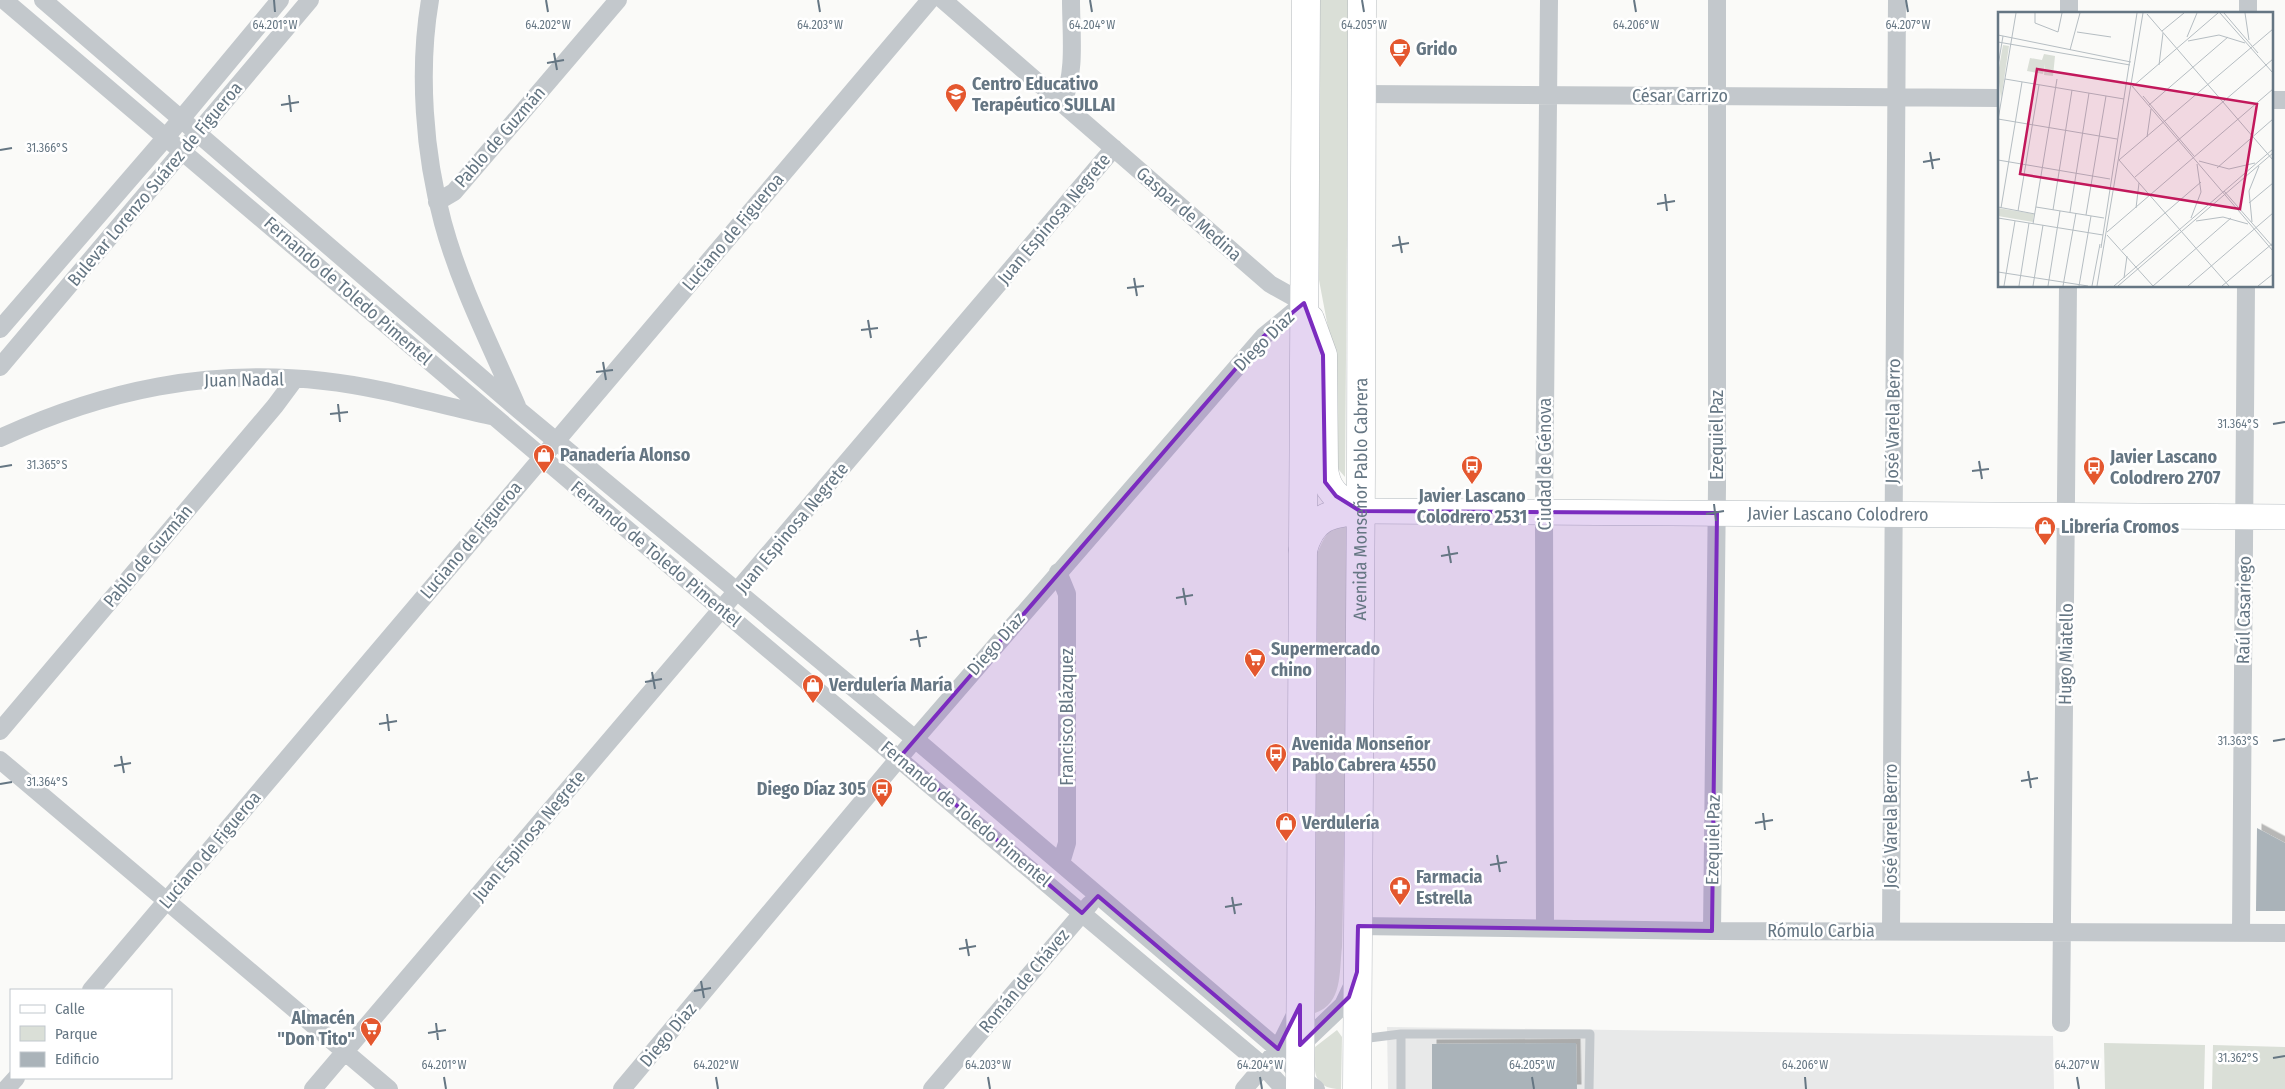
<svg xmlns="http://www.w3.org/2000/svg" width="2285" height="1089" font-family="'Fira Sans Condensed',sans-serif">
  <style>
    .built { fill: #e8e9e9 }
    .green { fill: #dadfd7 }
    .building { fill: #aab3b9; filter: url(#shadow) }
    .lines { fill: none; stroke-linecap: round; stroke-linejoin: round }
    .secondary-casing { stroke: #b3babf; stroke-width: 26 }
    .primary-casing { stroke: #b5babe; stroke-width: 29 }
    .service { stroke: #c3c8cc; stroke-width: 9 }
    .minor { stroke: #c3c8cc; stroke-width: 18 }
    .secondary { stroke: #fff; stroke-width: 25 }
    .primary { stroke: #fff; stroke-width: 28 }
    .marked { fill: #7b2cbf; fill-opacity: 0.2; stroke: #7b2cbf; stroke-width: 4; stroke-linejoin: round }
    .ticks { fill: none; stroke: #657683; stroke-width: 2 }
    .labels { text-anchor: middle; stroke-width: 5; stroke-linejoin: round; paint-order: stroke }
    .poi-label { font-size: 18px; font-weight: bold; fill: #657683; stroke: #fff; text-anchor: start }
    .street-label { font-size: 18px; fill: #657683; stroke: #fff }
    .inset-road { fill: none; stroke: #b5bdc2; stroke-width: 1 }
    .view { fill: #c2185b; fill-opacity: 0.15; stroke: #c2185b; stroke-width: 2.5 }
    .inset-edge { fill: none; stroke: #657683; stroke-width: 2.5 }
    .ticks-label { font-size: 12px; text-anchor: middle; fill: #657683; stroke: #fff; stroke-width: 5; stroke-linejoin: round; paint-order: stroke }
  </style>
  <defs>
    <filter id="shadow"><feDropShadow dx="4.5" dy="-4.5" stdDeviation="0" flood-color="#0004"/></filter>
  </defs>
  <rect width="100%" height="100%" fill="#fafaf8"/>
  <path class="built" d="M1387,1027L2053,1036L2054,1089H1388Z"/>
  <path class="green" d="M1319,0H1349L1345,477L1333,463V354L1319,280Z
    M1344,521L1351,530L1342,947C1339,971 1343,1004 1315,1013L1316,556C1323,540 1327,528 1344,521Z
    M1337,1030L1342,1037L1341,1089C1311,1089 1314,1069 1315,1047Z
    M2104,1043L2205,1045L2204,1089H2105Z
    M2213,1045L2285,1047V1089H2212Z"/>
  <path class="building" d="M2257,828L2285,843V911H2256Z
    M1576,1043L1577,1089H1432V1044Z"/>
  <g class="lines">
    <g class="secondary-casing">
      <g id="secondary">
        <path id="s1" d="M1360,511L2285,517"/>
      </g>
    </g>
    <g class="primary-casing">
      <g id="primary">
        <path d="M1310,319L1323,355L1324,469C1327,494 1340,499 1360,511"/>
        <path d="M1303,550C1312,517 1329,513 1360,511"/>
        <path d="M1300,1089L1306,0"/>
        <path id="s2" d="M1357,1089L1361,471L1362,0"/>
      </g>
    </g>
    <path class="service" d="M1401,1034H1590L1589,1089
      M1361,1039L1401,1034V1089"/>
    <path class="minor" d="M4,0L722,610L1263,1066L1284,1089
      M43,0L520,411L915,739L1278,1049L1300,1077L1316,1089
      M430,0C418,70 424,154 443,223C460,286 491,346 517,406
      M2069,14V0
      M2248,14V0
      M1362,94L1999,98
      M2271,100H2285
      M1063,102C1076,71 1071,34 1071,0
      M437,202L454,192L618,0
      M0,329L167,136L280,0
      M0,367L310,0
      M0,438C104,390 209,368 324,381C380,387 436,404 491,416
      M1058,572L1067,594V843L1061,863
      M0,731L275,406L295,379
      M0,760L389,1089
      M1358,926L1712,931L2285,933
      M1545,928L1544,514L1549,0
      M1712,931L1717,487V0
      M1891,931L1897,0
      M2241,933L2246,286
      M91,990L930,0
      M2061,1023L2068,286
      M1298,1048L1343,1005L1353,984
      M6,1089L16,1078
      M313,1089L1114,148
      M622,1089L915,739L1264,336L1304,303L1270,284L943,0
      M932,1089L1090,904
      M1244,1089L1278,1049L1297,1011"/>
    <use href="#secondary" class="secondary"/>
    <use href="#primary" class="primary"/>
  </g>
  <path class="marked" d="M1304,303L1323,355L1325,482L1336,496L1360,511L1717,513L1712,931L1358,926L1357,972L1349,997L1300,1045V1005L1278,1049L1098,896L1082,913L900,757L1264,336Z"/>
  <path class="ticks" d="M274,0L275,12M546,0L548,12M818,0L820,12M1090,0L1092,12M1362,0L1364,12M1634,0L1636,12M1906,0L1908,12M554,53L557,70M547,63L564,60M289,95L291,112M281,105L299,102M0,150L12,148M1930,152L1933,169M1923,162L1940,159M1665,194L1667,211M1657,204L1675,201M1399,236L1402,253M1392,246L1409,243M1134,278L1137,296M1127,288L1144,286M868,320L871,338M861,330L878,328M603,362L606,380M596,372L613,370M338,404L340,422M330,414L348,412M2273,424L2285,422M1979,461L1982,479M0,467L12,465M1972,471L1989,469M1714,504L1716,521M1706,514L1724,511M1448,546L1451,563M1441,556L1458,553M1183,588L1186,605M1176,598L1193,595M917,630L920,647M910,640L927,637M652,672L655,689M645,682L662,679M387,714L389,731M379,724L397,721M2273,741L2285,739M121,756L124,773M114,766L131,763M2028,771L2031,788M2021,781L2038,778M0,784L12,782M1763,813L1765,830M1755,823L1773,820M1497,855L1500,872M1490,865L1507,862M1232,897L1235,914M1225,907L1242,904M966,939L969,956M959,949L976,946M701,981L704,998M694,991L711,988M436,1023L438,1040M428,1033L446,1030M2273,1058L2285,1056M444,1077L446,1089M716,1077L718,1089M988,1077L990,1089M1260,1077L1262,1089M1532,1077L1534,1089M1805,1077L1806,1089M2077,1077L2079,1089"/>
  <defs>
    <g id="cafe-pin" transform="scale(1.125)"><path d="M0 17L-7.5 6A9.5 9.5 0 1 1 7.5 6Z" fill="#e4572e" stroke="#fff"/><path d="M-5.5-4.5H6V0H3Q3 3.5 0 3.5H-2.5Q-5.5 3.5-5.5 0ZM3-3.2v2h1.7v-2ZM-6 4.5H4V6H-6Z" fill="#fff"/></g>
    <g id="school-pin" transform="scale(1.125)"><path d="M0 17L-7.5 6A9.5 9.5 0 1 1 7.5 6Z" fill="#e4572e" stroke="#fff"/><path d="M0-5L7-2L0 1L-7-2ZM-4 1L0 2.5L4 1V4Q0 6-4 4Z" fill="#fff"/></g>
    <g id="shop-pin" transform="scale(1.125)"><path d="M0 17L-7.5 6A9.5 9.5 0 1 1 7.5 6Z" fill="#e4572e" stroke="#fff"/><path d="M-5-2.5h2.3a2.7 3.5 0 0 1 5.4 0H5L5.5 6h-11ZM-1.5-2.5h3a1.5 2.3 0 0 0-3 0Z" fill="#fff"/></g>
    <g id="bus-pin" transform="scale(1.125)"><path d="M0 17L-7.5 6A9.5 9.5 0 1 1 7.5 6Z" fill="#e4572e" stroke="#fff"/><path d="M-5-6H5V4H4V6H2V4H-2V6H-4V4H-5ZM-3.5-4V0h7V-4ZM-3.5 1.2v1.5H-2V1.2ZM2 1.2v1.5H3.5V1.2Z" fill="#fff"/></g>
    <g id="supermarket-pin" transform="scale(1.125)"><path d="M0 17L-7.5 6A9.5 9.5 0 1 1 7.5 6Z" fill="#e4572e" stroke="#fff"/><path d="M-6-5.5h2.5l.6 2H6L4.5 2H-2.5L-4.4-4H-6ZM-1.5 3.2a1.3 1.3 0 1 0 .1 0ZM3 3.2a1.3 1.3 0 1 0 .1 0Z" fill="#fff"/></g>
    <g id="pharmacy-pin" transform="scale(1.125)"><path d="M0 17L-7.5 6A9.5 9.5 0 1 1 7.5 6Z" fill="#e4572e" stroke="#fff"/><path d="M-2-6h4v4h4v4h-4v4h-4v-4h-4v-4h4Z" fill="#fff"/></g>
  </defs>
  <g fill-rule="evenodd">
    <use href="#cafe-pin" x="1400" y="49"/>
    <use href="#school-pin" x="956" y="94"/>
    <use href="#shop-pin" x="544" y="455"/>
    <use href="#bus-pin" x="1472" y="466"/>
    <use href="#bus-pin" x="2094" y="467"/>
    <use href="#shop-pin" x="2045" y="527"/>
    <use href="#supermarket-pin" x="1255" y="659"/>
    <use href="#shop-pin" x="813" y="685"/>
    <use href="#bus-pin" x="1276" y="754"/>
    <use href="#bus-pin" x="882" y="789"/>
    <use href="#shop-pin" x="1286" y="823"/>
    <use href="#pharmacy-pin" x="1400" y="887"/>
    <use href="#supermarket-pin" x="371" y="1028"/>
  </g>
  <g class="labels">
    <g class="poi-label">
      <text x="1416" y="55">Grido</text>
      <text x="972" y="90">Centro Educativo<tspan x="972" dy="21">Terapéutico SULLAI</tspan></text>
      <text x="560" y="461">Panadería Alonso</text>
      <text x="2110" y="463">Javier Lascano<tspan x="2110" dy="21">Colodrero 2707</tspan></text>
      <text x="1472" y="502" text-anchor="middle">Javier Lascano<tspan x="1472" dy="21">Colodrero 2531</tspan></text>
      <text x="2061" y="533">Librería Cromos</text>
      <text x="1271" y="655">Supermercado<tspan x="1271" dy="21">chino</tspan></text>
      <text x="829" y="691">Verdulería María</text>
      <text x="1292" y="750">Avenida Monseñor<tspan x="1292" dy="21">Pablo Cabrera 4550</tspan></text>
      <text x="866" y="795" text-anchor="end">Diego Díaz 305</text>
      <text x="1302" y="829">Verdulería</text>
      <text x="1416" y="883">Farmacia<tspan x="1416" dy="21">Estrella</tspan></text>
      <text x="355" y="1024" text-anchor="end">Almacén<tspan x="355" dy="21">"Don Tito"</tspan></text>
    </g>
    <g class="street-label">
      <text x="1680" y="102">César Carrizo</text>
      <text transform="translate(500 137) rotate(-49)" y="6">Pablo de Guzmán</text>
      <text transform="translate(155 184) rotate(-50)" y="6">Bulevar Lorenzo Suárez de Figueroa</text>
      <text transform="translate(1189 214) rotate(41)" y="6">Gaspar de Medina</text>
      <text transform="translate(1054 219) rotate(-50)" y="6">Juan Espinosa Negrete</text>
      <text transform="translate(733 232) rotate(-50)" y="6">Luciano de Figueroa</text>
      <text transform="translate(348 291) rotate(41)" y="6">Fernando de Toledo Pimentel</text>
      <text transform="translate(1264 341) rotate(-45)" y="6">Diego Díaz</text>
      <text transform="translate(244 380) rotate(-1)" y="6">Juan Nadal</text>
      <text transform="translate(1893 421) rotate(-89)" y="6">José Varela Berro</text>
      <text transform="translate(1717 435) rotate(-90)" y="6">Ezequiel Paz</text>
      <text transform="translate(1545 464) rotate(-90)" y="6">Ciudad de Génova</text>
      <text dy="6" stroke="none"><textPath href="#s2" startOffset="590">Avenida Monseñor Pablo Cabrera</textPath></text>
      <text dy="6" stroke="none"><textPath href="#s1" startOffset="478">Javier Lascano Colodrero</textPath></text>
      <text transform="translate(792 528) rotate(-50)" y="6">Juan Espinosa Negrete</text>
      <text transform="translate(471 540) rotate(-50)" y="6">Luciano de Figueroa</text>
      <text transform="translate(656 554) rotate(40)" y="6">Fernando de Toledo Pimentel</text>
      <text transform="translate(148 556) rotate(-50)" y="6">Pablo de Guzmán</text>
      <text transform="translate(2244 610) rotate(-89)" y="6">Raúl Casariego</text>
      <text transform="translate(996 644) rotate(-49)" y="6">Diego Díaz</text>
      <text transform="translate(2066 654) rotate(-89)" y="6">Hugo Miatello</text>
      <text transform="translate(1067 717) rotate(-90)" y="6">Francisco Blázquez</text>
      <text transform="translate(966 814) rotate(40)" y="6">Fernando de Toledo Pimentel</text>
      <text transform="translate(1891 826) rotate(-90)" y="6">José Varela Berro</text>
      <text transform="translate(529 836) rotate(-50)" y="6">Juan Espinosa Negrete</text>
      <text transform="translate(1713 840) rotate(-89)" y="6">Ezequiel Paz</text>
      <text transform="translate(210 850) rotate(-50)" y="6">Luciano de Figueroa</text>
      <text x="1821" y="937">Rómulo Carbia</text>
      <text transform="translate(1024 981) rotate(-50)" y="6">Román de Chávez</text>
      <text transform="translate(668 1035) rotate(-50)" y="6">Diego Díaz</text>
    </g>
  </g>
  <g transform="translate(1998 12)">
    <rect width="275" height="275" fill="#fafaf8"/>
    <path d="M5,33L11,34L3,88L0,61ZM46,42L57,44L55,64L46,63L47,52L45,62L29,59L32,46L44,48ZM0,196L36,202L35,210L0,204Z" fill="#dadfd7"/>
    <path class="inset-road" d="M37,1V11L60,20L64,1M222,1L275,61M226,1L260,41M247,1L251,28M149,2L275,148M164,19L186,1M79,20L113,25M0,23L133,50M189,25L199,1M190,29L221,23L247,31M0,30L132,53M72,38L82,1M161,53L165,21M0,54L5,24M7,67L126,87M134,74L275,239M134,75L220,1M145,84L196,144M151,93L230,25M0,107L119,127M0,108L18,1M149,125L153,97M0,148L112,167M201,149L231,157L257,151M219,156L275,107M137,165L275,47M226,179L275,235M251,191L275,171M0,195L37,202M38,195L106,206M3,196L24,70M138,196L141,171M55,198L74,78M20,199L41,73M72,200L91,81M88,203L108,84M0,206L105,223M193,206L203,180L199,152M198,209L225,205L250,212M254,210L251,179L261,154M35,212L59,67M109,220L275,77M109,223L155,274M103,236L139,1M124,238L203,170M0,260L90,274M126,266L129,244M6,274L17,209M21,274L31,211M35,274L45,213M50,274L62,199M65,274L78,201M81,274L93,204M94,274L102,232M99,274L145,1M116,274L275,137M120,274L275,141M155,274L233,206M190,274L275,201M224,274L275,231M231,274L121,148L275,17M260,274L275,262"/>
    <path class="view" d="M39,57L259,92L242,197L22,162Z"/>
    <rect width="275" height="275" class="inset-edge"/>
  </g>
  <g class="ticks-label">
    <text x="275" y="29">64.201°W</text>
    <text x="548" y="29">64.202°W</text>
    <text x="820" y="29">64.203°W</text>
    <text x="1092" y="29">64.204°W</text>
    <text x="1364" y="29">64.205°W</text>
    <text x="1636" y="29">64.206°W</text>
    <text x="1908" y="29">64.207°W</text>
    <text x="47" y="152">31.366°S</text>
    <text x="2238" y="428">31.364°S</text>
    <text x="47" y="469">31.365°S</text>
    <text x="2238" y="745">31.363°S</text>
    <text x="47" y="786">31.364°S</text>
    <text x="2238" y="1062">31.362°S</text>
    <text x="444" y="1069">64.201°W</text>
    <text x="716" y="1069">64.202°W</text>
    <text x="988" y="1069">64.203°W</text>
    <text x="1260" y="1069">64.204°W</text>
    <text x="1532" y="1069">64.205°W</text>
    <text x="1805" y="1069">64.206°W</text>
    <text x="2077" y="1069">64.207°W</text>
  </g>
  <rect x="10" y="989" width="162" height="90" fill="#ffffff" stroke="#c1c8cd"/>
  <rect x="20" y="1005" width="25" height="8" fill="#ffffff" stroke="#c1c8cd"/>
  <text x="55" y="1014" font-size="15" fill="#657683">Calle</text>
  <rect x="20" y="1026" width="25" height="15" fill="#dadfd7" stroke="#c1c8cd"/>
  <text x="55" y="1039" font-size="15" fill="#657683">Parque</text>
  <rect x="20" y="1052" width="25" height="15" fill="#aab3b9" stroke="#c1c8cd"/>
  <text x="55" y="1064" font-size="15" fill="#657683">Edificio</text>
</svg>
